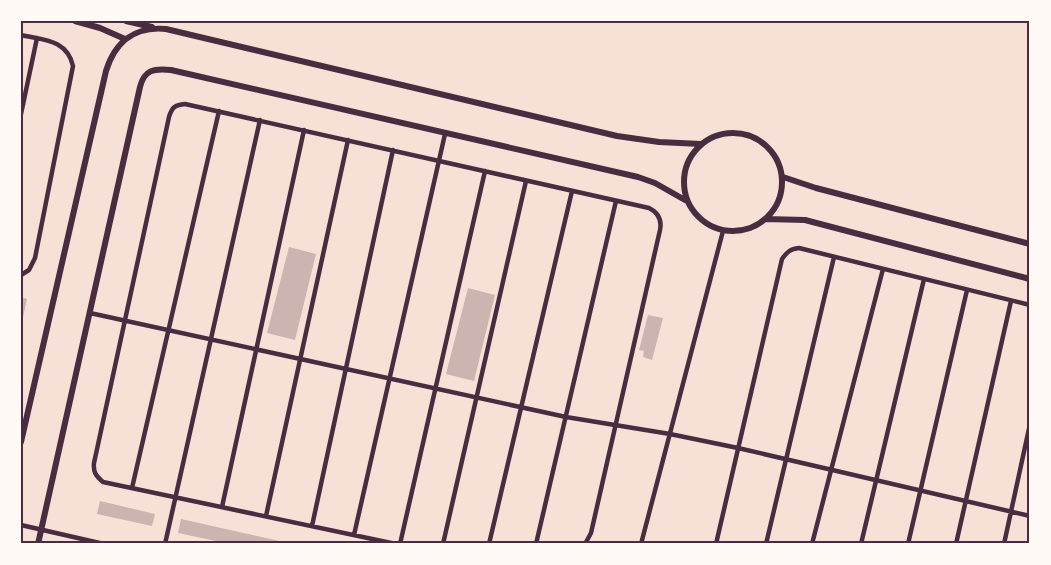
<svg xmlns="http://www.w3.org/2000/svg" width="1051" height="565" font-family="Manrope,sans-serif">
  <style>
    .building { fill: #ccb4b1 }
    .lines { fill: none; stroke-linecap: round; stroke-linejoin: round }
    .service { stroke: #4a2c40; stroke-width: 4.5 }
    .minor { stroke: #4a2c40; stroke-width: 6 }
    .neatline { fill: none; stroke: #4a2c40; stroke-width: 2 }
  </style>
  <rect width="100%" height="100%" fill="#f7e1d7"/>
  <path class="building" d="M289,247L316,254L295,340L267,333Z
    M468,288L495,295L474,381L446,374Z
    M21,297L27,299L22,322H21Z
    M648,315L663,318L652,360L643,357L644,351L639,350Z
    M100,501L155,514L152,526L97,514Z
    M181,519L288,543V544H230L178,533Z"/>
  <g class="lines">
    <path class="service" d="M21,35C43,40 67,39 73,66L35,258L29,270L21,275
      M21,114L37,38
      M90,313L566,417L670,434L738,448L1030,516
      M132,488L219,111
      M222,507L304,130
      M266,516L348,140
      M21,525L104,544
      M312,526L393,150
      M354,535L445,134
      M165,544L260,120
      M396,544L103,482C96,476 93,472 94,463L169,117C172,107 175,105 185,104L649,208C659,213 662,220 660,230L591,533L585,544
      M400,544L485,171
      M443,544L526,181
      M489,544L572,191
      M536,544L616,201
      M641,544L723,231
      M716,544L782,259C787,252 790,249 799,248L1030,305
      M766,544L834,257
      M812,544L883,269
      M861,544L924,279
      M908,544L967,290
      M956,544L1011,301
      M1004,544L1030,424"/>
    <path class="minor" d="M75,21L100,28L125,39
      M126,21L152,27
      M684 182a49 49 0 1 1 98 0a49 49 0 1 1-98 0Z
      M783,177L816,188L1030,244
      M765,219L805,220L1030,279
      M21,442L106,71C115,42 135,26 166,29L617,136L659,142L701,144
      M38,544L140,87C144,70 154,68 171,70L638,177L655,183L685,200"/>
  </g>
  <rect width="1051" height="565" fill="none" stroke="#fffaf5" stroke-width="45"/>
  <rect x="22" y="22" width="1006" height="520" class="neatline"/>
</svg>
